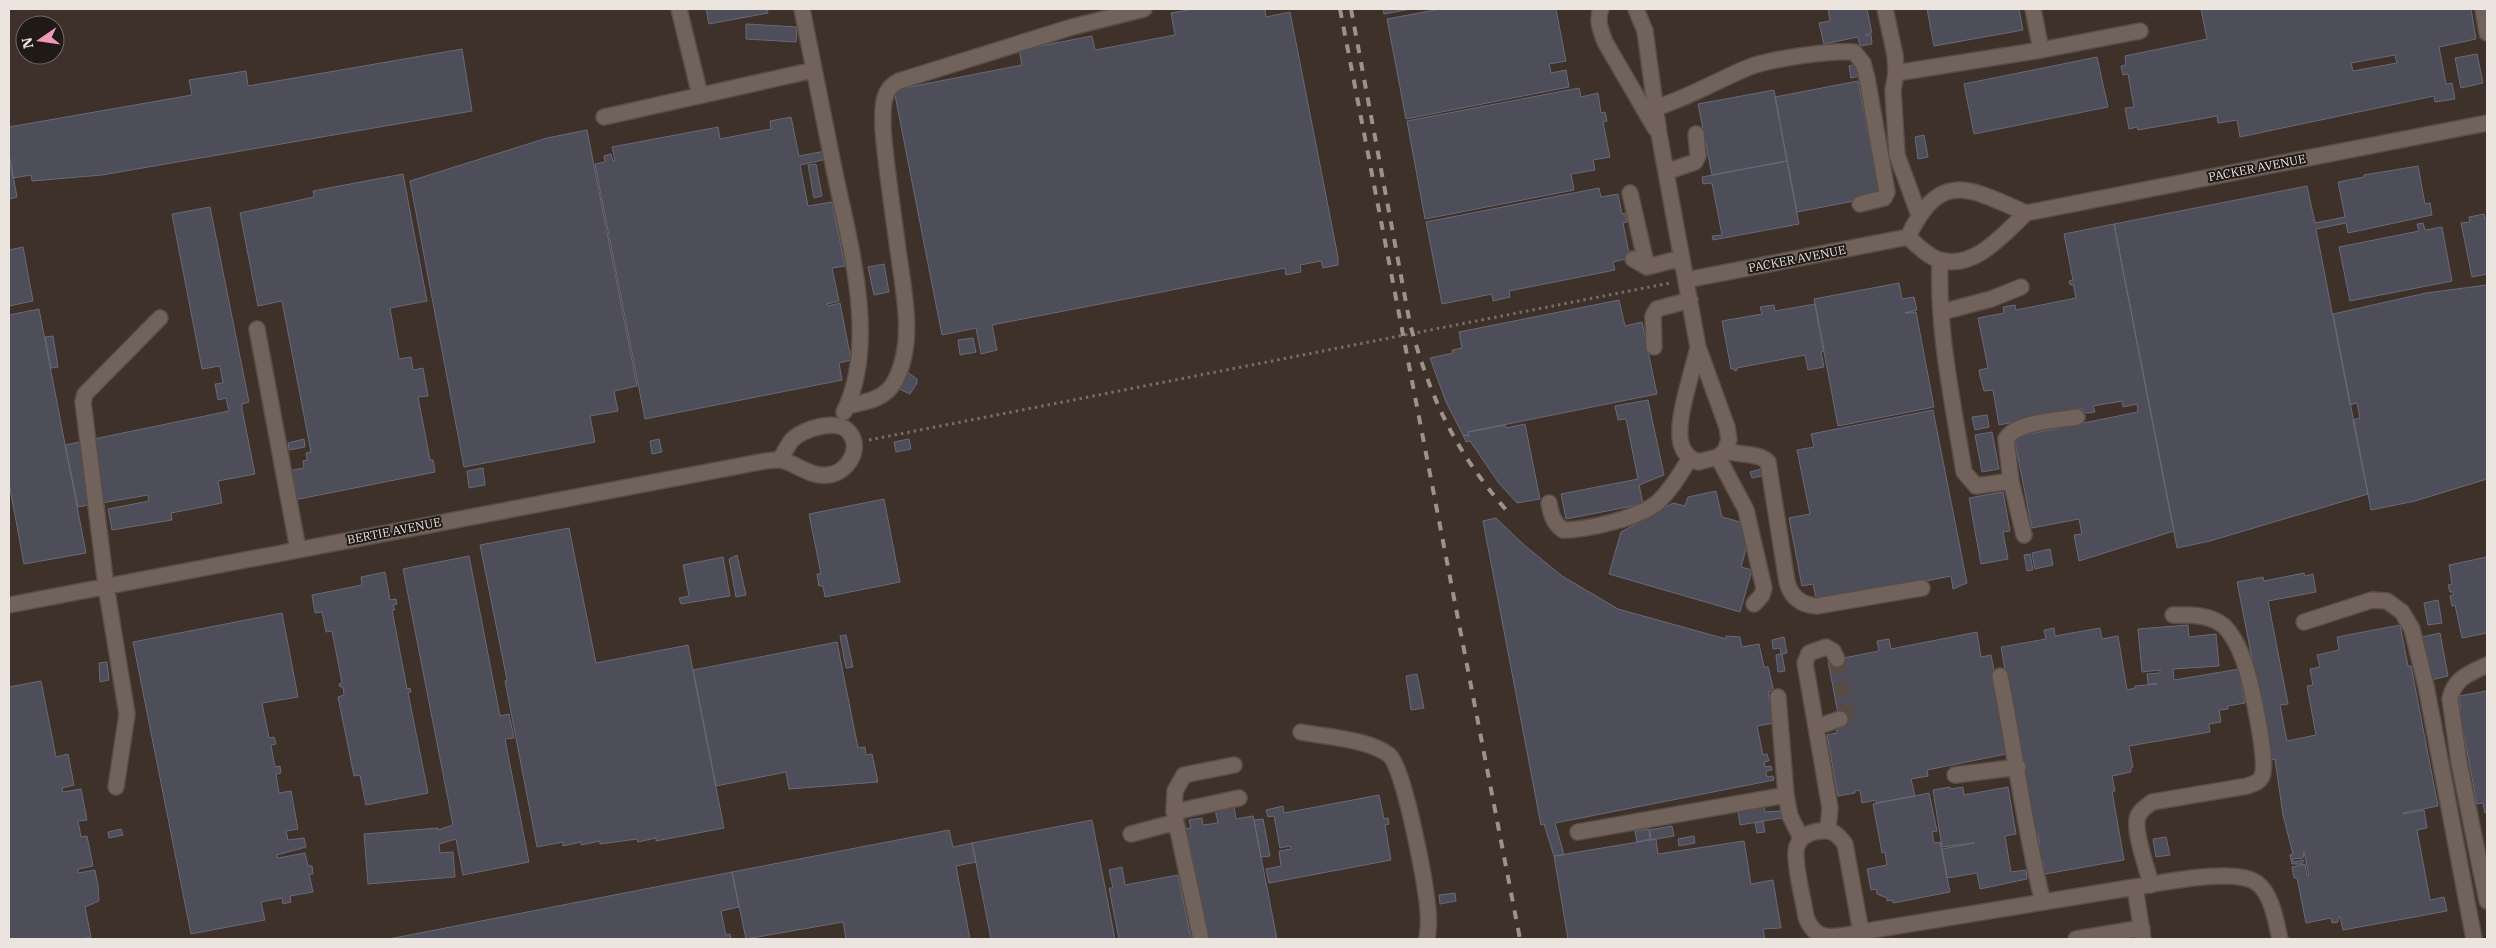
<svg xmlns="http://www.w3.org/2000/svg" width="2496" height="948" font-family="'IBM Plex Serif',serif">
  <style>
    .building { fill: #4e4d5a; stroke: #6a6977; fill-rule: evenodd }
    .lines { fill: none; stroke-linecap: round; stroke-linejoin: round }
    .minor-tunnel { stroke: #574c45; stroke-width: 15; stroke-dasharray: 15 8; stroke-linecap: butt }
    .minor-casing { stroke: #584e47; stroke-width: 18 }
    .path { stroke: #776c66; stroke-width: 3; stroke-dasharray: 2.5 4; stroke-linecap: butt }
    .minor { stroke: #71635b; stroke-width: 15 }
    .rail { stroke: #9c928c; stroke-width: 4; stroke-dasharray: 9 9; stroke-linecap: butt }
    .labels { text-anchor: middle; stroke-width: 4; stroke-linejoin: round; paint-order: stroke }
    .street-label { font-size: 12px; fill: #ece4df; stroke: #201a17 }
  </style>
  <rect width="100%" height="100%" fill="#3d312a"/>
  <path class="building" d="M706,9H767L768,13L709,24Z
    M1194,9H1265L1266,17L1290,12L1338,257V265L1323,268L1321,261L1300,265L1301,272L1286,275L1285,268L992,325L997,350L981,354L976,328L942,335L894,90L1022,65L1019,50L1092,36L1095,50L1175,35L1171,13Z
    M1383,9H1411L1384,14Z
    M1440,9H1556L1566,61L1549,64L1551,73L1566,70L1569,87L1406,119L1387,19Z
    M1828,9H1867L1872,33L1865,35H1871L1872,44L1860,46L1858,37L1824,44L1819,23L1830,21Z
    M1927,9H2019L2023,30L1934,46Z
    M2201,9H2471L2476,39L2439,47L2446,84L2452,83L2455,99L2435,102L2434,96L2240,137L2237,120L2218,123L2217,116L2138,130L2137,127L2129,129L2125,108L2134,107L2128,74L2123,75L2121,66L2126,65L2125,56L2207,39ZM2395,55L2397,63L2353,71L2351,63Z
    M746,24L797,27L796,42L746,39Z
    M462,49L472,111L102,175L32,181L31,175L13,178L9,154V127L192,95L189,80L246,71L248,86Z
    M2477,54L2483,83L2461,88L2455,58Z
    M2097,57L2108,107L1974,134L1964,84Z
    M1858,64L1860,76L1851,78L1849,66Z
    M1858,81L1880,196L1797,212L1775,97Z
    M1579,88L1581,97L1598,93L1601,113L1605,112L1607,121L1603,122L1610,157L1593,160L1595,170L1571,174L1574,190L1425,219L1407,121Z
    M1774,90L1787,161L1712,175L1698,104Z
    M791,117L799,156L825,151L827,159L800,165L808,206L832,202L845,266L832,268L839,301L827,304L828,306L840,303L851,360L839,363L842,380L645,419L595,164L605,162L604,156L611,154L613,161L615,160L612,147L718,127L720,139L771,129L770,121Z
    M587,130L637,386L614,391L618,411L590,416L595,442L464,467L410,181L547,138Z
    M1924,135L1928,157L1918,159L1915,137Z
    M9,154L17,197L9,199Z
    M1787,161L1799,224L1713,240L1712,236L1722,235L1712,183L1703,184L1702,177Z
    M816,164L822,196L814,198L808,165Z
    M2418,166L2425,204L2430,203L2432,215L2348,233L2346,223L2316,229L2350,405L2357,403L2360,418L2353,420L2368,494L2210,541L2177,548L2114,224L2307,186L2315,223L2345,217L2338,182L2364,177V175Z
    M403,174L427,301L390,308L399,359L411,357L413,370L423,368L428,396L418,397L430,460H433L435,472L294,500L288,471L304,468L303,461L307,460L306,453L311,452L282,301L258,306L240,213L314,197L313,191Z
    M1599,188L1601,197L1618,194L1622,214L1625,213L1627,222L1623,223L1630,258L1613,262L1615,270L1509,291L1510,297L1493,301L1492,294L1442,304L1426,222Z
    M210,207L249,402L242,404V409L255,474L218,481L222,503L171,513L172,520L112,530L108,509L149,501L148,495L78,507L65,445L229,411L226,398L218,400L215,384L223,383L220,366L202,369L172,214Z
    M2484,214L2485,219L2487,218V274L2472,277L2461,223L2470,222L2469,217Z
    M2423,223L2425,230L2442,227L2452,281L2350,301L2339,247L2419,231L2417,224Z
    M2114,224L2174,531L2079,561L2074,535L2082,534L2079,519L2032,528L2014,437L2138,412L2137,404L2123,407L2122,401L2093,406L2095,412L2087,413H2083L2082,408L1999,425L1993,390L1984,391L1980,376L1979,370L1988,368L1978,318L2004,313L2003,307L2015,305L2016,310L2076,298L2073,284L2070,285L2069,281L2073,280L2064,234Z
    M23,247L33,301L9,306V250Z
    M884,264L889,292L874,295L868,267Z
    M1899,283L1902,299L1914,297L1917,310L1905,313L1916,312L1934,407L1838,426L1814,299Z
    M2487,285V479L2415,501L2371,510L2333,314L2426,293Z
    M1619,300L1625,326L1642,322L1657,394L1468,432L1469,436L1463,435L1446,402L1430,358L1453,353L1452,350L1462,348L1459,332Z
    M1815,304L1824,351L1821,352L1824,367L1808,370L1805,355L1737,368V370L1735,371L1734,369H1731L1722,321L1762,314L1760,307L1774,305L1775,311Z
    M39,309L86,553L24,564L9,483V315Z
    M53,336L58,367L51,368L45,337Z
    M973,338L976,352L960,355L958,340Z
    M907,372L917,379V383L910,394L899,389L898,386Z
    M1648,400L1664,475L1639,485L1643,504L1566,519L1561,494L1638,479L1626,419L1618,420L1615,406Z
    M1933,410L1967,583L1953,589L1951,576L1817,602L1813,584L1802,586L1789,518L1810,514L1797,450L1814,447L1811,434Z
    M1987,415L1989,427L1975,430L1972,417Z
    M1525,424L1540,499L1517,503L1498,482L1470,441L1466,442L1463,435L1469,436L1468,432L1505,425L1506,428Z
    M1992,432L1999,469L1982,472L1975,435Z
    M304,439L305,447L289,450L288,443Z
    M659,439L662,452L652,454L650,441Z
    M909,439L911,449L896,452L894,442Z
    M483,468L485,485L469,488L467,471Z
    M1761,469L1762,476L1752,478L1750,472Z
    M1716,491L1722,517L1744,523L1748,542L1741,567L1752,570L1740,612L1609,574L1621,532L1673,503L1685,506L1688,497Z
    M2003,492L2010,531L2003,532L2008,559L1981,564L1969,498Z
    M884,499L900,582L825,597L823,586H819L817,574H821L809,514Z
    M1496,518L1523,544L1562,576L1618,609L1726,639V636L1740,637L1742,647L1759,644L1764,667H1768L1774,691L1768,692L1774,723L1757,726L1763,755L1767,754L1769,761L1764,762L1765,767L1771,766L1772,770L1766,771L1767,777L1773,776L1774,780L1555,823L1564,855L1554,856L1544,824L1541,825L1483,521Z
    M569,528L596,663L688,645L724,828L656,841V838L638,842L637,839L600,844V841L581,845V842L563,846V842L537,847L505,681L507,680L480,545Z
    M2050,549L2053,565L2035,569L2032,553Z
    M2030,554L2033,570L2027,571L2024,555Z
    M737,555L746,595L736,597L729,559Z
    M469,556L500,716L509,714L514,738L505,739L529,862L463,875L456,839L439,844L440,853L453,852L455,877L368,884L364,834L438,828V830L453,825L403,569Z
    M723,557L730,596L681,604L679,598L689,596L683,565Z
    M2487,557V633L2462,638L2455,605L2452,606L2450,596L2453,595V592H2450L2448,585L2452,584L2449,565Z
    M385,572L390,600L396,599L397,604L393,605L395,610H392L407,689L410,688L411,692L408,693L428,793L366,805L360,775L354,776L338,697L344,695L343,687H340L339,684L342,683L332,631L326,632L322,612L315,613L312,595L362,585L361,577Z
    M2304,573L2305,576L2313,574L2316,592L2268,601L2288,704L2280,705L2287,741L2316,735L2307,686L2313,685L2310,669L2320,667L2317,655L2339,650L2337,637L2400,625L2408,666H2411L2438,806L2403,813L2404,814L2424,810L2427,828L2417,830L2430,900L2444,897L2447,911L2343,930L2340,917L2338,918V922L2332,923L2331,918L2306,923L2297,878H2294L2292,867L2305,864L2307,876L2309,875L2304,852L2303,858L2293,859V862L2304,860L2302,864H2292L2290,855L2293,854L2283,815L2275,759L2272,760L2237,582L2263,577L2264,581Z
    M2438,600L2442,623L2428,625L2424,603Z
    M282,613L298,697L262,703L269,738L274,737L276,744L271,745L275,767L280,766L281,773L276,774L279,793L291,791L298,829L286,831L288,840L304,838L306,847L277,855L278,858L305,853L308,866H312L313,874H309L313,892L290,896L291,902L283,904L282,898L261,902L265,920L191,934L133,642Z
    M2188,625L2189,637L2216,634L2219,666L2173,669L2174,680L2239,669L2245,703L2228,706V709L2219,710L2221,722L2209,724L2210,732L2129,746L2133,767L2131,768V772L2112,776L2115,791H2112L2124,860L2045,874L2043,861L2036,862L2034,848L2040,847L2038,834L2031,835L2032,820L2001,647L2046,639L2044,630L2054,628L2055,636L2100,628L2102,639L2118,636L2127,690L2135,688V686L2157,684H2148L2147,674L2160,673V670L2142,672L2138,629Z
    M1977,632L1981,657L1991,655L2011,753L1927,770L1928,776L1911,779L1915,796L1876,803V800L1862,803L1860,790L1855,791V793L1838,796L1827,735L1837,733L1835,725L1840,724L1828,661L1879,651L1877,641L1889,639L1891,649Z
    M2440,633L2448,676L2431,680L2422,637Z
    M846,635L853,667L846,668L840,636Z
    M1784,637L1787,653L1782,654L1785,671L1778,672L1776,655L1781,654L1780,648L1773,649L1772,640Z
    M837,642L858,748L865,747L866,755L872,754L878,782L789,789L786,772L716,786L693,670Z
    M107,662L109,680L100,682L99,663Z
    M1417,674L1424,708L1411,710L1406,676Z
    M41,681L56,757L68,754L74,785L62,788L63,792L81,789L87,820L78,821L81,837L87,836L93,866L78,869V873L95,870L98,885L99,901L85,907L91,937L81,939H9V687Z
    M2487,691V812L2485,813L2483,803L2477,804L2459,709L2461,708L2459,696Z
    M1950,787V789L1963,787L1964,795L2008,787L2016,834L2005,836L2011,872L2026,870L2027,879L1980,889L1977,873L1947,878L1942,849L1974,843L1942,847L1933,790Z
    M1929,793L1937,831L1932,832L1934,843L1940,842L1950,892L1893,903V900L1887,901V898L1877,894L1876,889L1871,890L1867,869L1887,865L1885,852L1882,853L1873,804Z
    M1379,795L1384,819L1388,818L1389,824L1385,825L1391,860L1269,883L1266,869L1281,866L1279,851L1291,849L1290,846L1280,848L1274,816L1268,817L1266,810L1283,806L1284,813Z
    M1234,806L1236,819L1253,816L1277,939H1205L1184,829L1191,828L1189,820L1202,818L1203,825L1218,823L1215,809Z
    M1764,806L1765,812L1780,811L1782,818L1740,825L1738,811Z
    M1263,819L1270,856L1261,857L1254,820Z
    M1092,820L1115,939H991L972,843Z
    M1763,821L1765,832L1757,833L1755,823Z
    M1672,826L1674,836L1651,840L1650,830Z
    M121,829L123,835L109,838L108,832Z
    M1649,829L1650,839L1637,842L1635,831Z
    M949,830L953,847L972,843L976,862L956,866L970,939H846L843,922L746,939L732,872Z
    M1694,836L1695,843L1679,846L1678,839Z
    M2166,837L2170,855L2156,857L2153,839Z
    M1656,839L1658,854L1744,841L1751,884L1773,880L1781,928L1763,929L1765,939H1568L1554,856Z
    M1122,867L1125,885L1178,875L1191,939H1119L1109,888H1113L1109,870Z
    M732,872L739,907L721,911L726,935L730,934L731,939H389Z
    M1455,893L1456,901L1440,904L1439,895Z"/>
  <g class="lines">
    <path class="minor-tunnel" d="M1837,659L1847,712L1845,717L1840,719"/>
    <g class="minor-casing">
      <path id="minor" d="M679,9L700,95
        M802,9C813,62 823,116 834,169C849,242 879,342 844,412
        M1601,9C1596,20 1601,31 1605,42L1655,128
        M1636,9L1645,31L1659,134L1698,347L1727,427L1729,440L1725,451L1718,457L1698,462C1689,458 1683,453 1681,443C1675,421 1693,371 1698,347
        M1885,9L1895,55L1896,73L1893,90L1897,155L1919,215
        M2033,9L2041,50
        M2483,9L2487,33
        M1896,73L2041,50L2140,31
        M1655,108C1688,98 1716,81 1747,68C1769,59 1830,50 1854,52L1863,63L1867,78L1887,192L1884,198L1860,204
        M604,117L814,70
        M1666,172L1695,162L1698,156L1696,134
        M1630,193L1647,267
        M1908,237C1917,245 1928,257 1940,260C1974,270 2004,234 2026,213L2487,123
        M1908,237C1940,169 1969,188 2026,213
        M1633,259L1647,267L1682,258
        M1940,260C1937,331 1953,403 1964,472L1976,486L2011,481L2024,535
        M1686,280L1908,237
        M1942,312L1991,299L2021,287
        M257,329L298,549
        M1654,347L1653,316L1657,309L1690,300
        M847,406C865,402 885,400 895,381C917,340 902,286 897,242C892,205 886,167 883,129C883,111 880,90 899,81L1072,27L1144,9
        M1725,451C1738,455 1761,453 1768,462L1787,582C1791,597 1801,605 1817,606L1922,588
        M1718,457L1746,510L1764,588L1762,595L1754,604
        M2011,481L2006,439C2015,422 2059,420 2077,417
        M1549,503C1551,514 1553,523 1563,530C1588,530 1638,518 1657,503C1671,490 1680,474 1690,458
        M9,605L765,461C770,461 776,459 781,460C798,464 809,477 828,475C847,473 863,449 849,432C837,418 802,429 792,440C787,446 784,453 780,460
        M2304,622L2372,600L2387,601L2402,612L2412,629L2426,686L2474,939
        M2487,665C2470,673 2454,678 2450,699L2459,762L2487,901
        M2000,676C2015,751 2024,828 2043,902
        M1778,697L1786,795L1790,816L1801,838
        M1817,727L1840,719
        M1301,732C1326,737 1369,739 1389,755C1404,767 1424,877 1427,901C1429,914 1429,927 1427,939
        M1955,775L2018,767
        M116,787L127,714L106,586L83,402L85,394L160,318
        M1174,812L1239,798
        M1828,829L1830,808L1805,663L1809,653L1826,647L1833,651L1837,659
        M1578,832L1786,795
        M1131,834L1176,822
        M2151,885C2147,867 2135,837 2137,820C2138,811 2146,807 2152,802L2247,786C2253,784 2260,782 2262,776C2269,761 2249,673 2242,656C2238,646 2232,634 2224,626C2210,614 2191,615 2173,615
        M2135,887L2143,939
        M1861,932L1845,844C1838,835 1833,829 1820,831C1809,832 1797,838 1796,851C1795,870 1803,897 1806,917C1816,945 1838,936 1861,932L2135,887C2162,883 2235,867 2257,883C2272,894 2276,922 2280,939
        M1201,939L1174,812L1175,791L1184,775L1234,765
        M2076,939L2142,928"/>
    </g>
    <path class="path" d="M869,440L1670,283"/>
    <use href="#minor" class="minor"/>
    <path class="rail" d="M1340,9L1520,939
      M1351,9L1410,324C1431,400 1455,451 1507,511"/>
  </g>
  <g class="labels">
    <g class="street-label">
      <text transform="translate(2257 168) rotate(-11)" y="4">PACKER AVENUE</text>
      <text transform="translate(1797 259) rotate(-11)" y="4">PACKER AVENUE</text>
      <text transform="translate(394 531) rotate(-11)" y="4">BERTIE AVENUE</text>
    </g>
  </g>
  <rect width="2496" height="948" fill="none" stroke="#ece4df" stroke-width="20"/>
  <g transform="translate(40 40) rotate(257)"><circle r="24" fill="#201a17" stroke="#726b67"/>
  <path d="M0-4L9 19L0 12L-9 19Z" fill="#ef9ab8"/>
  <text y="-8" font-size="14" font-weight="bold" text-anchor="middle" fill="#ece4df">N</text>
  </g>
</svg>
